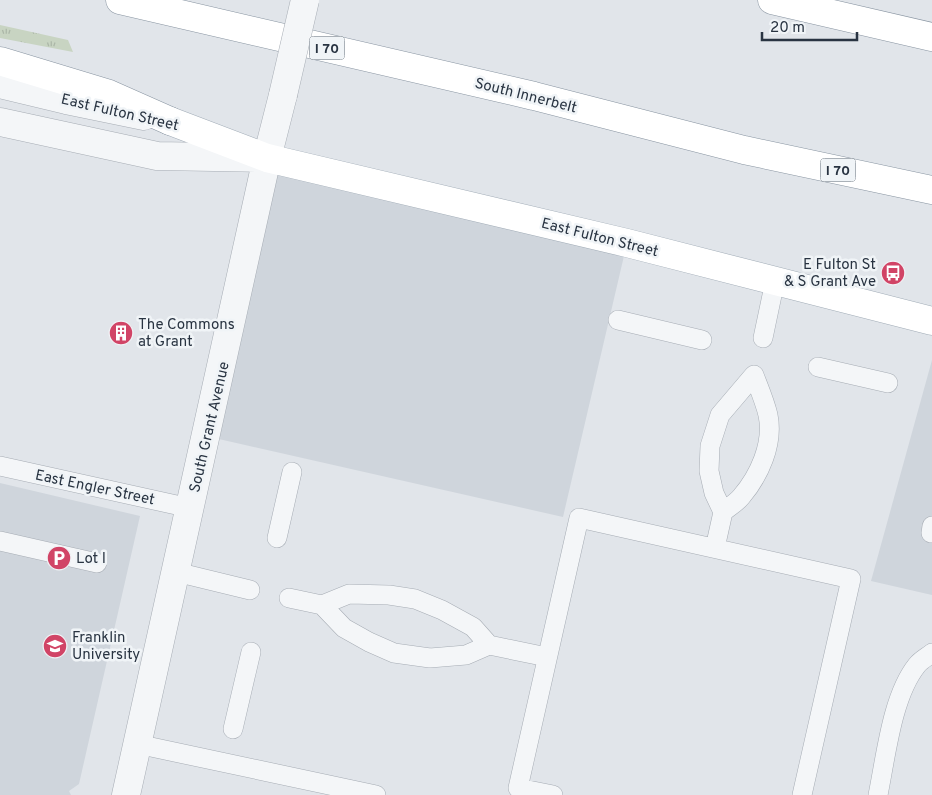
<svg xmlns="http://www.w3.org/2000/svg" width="932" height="795" font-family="Overpass,sans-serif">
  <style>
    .built { fill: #cfd5dc }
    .grass { fill: url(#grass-tufts) }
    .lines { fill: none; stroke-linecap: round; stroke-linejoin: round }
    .service-casing { stroke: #a6acb4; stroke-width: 20 }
    .tertiary-casing { stroke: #a6acb4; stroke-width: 29 }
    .primary-casing { stroke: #a0abb6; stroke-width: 29 }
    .motorway-casing { stroke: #8894a1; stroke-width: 29 }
    .service { stroke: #f4f6f8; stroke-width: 19 }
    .tertiary { stroke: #f4f6f8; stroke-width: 28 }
    .primary { stroke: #fff; stroke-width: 28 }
    .motorway { stroke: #fff; stroke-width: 28 }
    .tertiary-bridge-casing { stroke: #a6acb4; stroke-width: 29; stroke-linecap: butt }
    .tertiary-bridge { stroke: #f4f6f8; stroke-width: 28 }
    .labels { text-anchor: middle; stroke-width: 5; stroke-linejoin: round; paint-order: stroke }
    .shield { fill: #f0f4f7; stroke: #656e78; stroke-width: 1 }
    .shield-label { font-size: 14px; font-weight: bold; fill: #293442 }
    .street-label { font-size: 15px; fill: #293442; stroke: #f0f4f7 }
    .poi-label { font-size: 15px; fill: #293442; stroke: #f0f4f7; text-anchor: start }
  </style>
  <defs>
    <pattern id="grass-tufts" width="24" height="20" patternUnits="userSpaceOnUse" patternTransform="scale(1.25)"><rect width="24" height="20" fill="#c8d4c2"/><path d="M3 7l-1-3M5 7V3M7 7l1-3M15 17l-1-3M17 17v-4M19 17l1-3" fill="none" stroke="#acb7a8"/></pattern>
  </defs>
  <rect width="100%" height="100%" fill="#e1e5ea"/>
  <path class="built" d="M267,158L627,243L563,517L210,437Z
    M932,360V595L871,581Z
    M0,483L140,516L79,784L69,791L71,795H0Z"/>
  <path class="grass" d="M0,25L68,40L73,52L0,38Z"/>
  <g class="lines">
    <g class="service-casing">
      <path id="service" d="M618,320L702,340
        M763,338L775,281
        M818,367L888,383
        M0,466L190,508
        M932,526L931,533H932
        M277,538L292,472
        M0,541L97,563
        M715,548L723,512L714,493L709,471L710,446L720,415L754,375C759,388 765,402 768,415C774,444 759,476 741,497C736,503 729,507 723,512
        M176,572L250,590
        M289,598L322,605
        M489,645L473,627L442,610L415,599L389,595L349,594L322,605L344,628L369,642L394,653L430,658L466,655L489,645L547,657
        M233,729L251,652
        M137,744L376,795
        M553,795L518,788L579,518L851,579L802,795
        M878,795C886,756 892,696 917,665C921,660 927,657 932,653"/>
    </g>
    <g class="tertiary-casing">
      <path id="tertiary" d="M0,84L66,100L144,116
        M0,122L157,156L265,158
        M126,795L267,158L283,95"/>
    </g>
    <g class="primary-casing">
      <path id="primary" d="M170,121L267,158L627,243L932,321"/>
    </g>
    <g class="motorway-casing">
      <path id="motorway" d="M120,0L534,96L744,150L932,190
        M772,0L932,37
        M0,61L109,94L170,121"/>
    </g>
    <use href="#service" class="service"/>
    <use href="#tertiary" class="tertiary"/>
    <use href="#primary" class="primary"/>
    <use href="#motorway" class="motorway"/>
    <g class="tertiary-bridge-casing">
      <path id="tertiary-bridge" d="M283,95L305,0"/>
    </g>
    <use href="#tertiary-bridge" class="tertiary-bridge"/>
  </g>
  <defs>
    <g id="bus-disc" transform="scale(1.25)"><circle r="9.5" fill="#d14466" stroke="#f0f4f7"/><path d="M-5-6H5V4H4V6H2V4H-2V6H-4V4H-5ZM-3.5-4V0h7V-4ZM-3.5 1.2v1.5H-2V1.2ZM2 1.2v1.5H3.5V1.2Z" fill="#fff"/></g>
    <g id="building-disc" transform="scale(1.25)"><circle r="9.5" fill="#d14466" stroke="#f0f4f7"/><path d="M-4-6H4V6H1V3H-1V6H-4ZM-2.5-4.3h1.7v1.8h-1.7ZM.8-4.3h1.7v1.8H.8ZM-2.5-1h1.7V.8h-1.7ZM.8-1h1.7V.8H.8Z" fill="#fff"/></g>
    <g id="parking-disc" transform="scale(1.25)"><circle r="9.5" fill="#d14466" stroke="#f0f4f7"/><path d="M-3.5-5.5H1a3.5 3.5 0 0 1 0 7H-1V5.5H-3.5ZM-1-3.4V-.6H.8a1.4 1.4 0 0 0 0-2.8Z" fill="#fff"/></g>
    <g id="university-disc" transform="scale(1.25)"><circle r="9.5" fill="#d14466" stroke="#f0f4f7"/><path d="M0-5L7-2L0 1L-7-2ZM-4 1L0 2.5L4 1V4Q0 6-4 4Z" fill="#fff"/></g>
  </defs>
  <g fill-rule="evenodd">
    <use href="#bus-disc" x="893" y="273"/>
    <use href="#building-disc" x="121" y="333"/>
    <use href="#parking-disc" x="59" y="558"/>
    <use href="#university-disc" x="55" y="646"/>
  </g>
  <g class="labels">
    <g class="shield">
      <rect x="309.5" y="36.5" width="35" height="23" rx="4"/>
      <rect x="820.5" y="158.5" width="35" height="23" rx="4"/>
    </g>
    <g class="shield-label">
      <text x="327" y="53">I 70</text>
      <text x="838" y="175">I 70</text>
    </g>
    <g class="street-label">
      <text transform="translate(526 95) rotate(14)" y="5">South Innerbelt</text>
      <text transform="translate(120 112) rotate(13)" y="5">East Fulton Street</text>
      <text transform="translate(600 237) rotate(14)" y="5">East Fulton Street</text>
      <text transform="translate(209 427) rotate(-77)" y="5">South Grant Avenue</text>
      <text transform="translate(95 487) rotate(12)" y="5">East Engler Street</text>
    </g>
    <g class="poi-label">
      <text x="876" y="269" text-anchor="end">E Fulton St<tspan x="876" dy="17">&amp; S Grant Ave</tspan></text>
      <text x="138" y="329">The Commons<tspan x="138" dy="17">at Grant</tspan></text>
      <text x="76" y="563">Lot I</text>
      <text x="72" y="642">Franklin<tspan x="72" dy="17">University</tspan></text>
    </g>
  </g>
  <path d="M762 32v8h95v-8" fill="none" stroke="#293442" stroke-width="2.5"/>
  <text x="770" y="32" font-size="15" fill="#293442" stroke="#f0f4f7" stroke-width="4" paint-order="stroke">20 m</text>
</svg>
